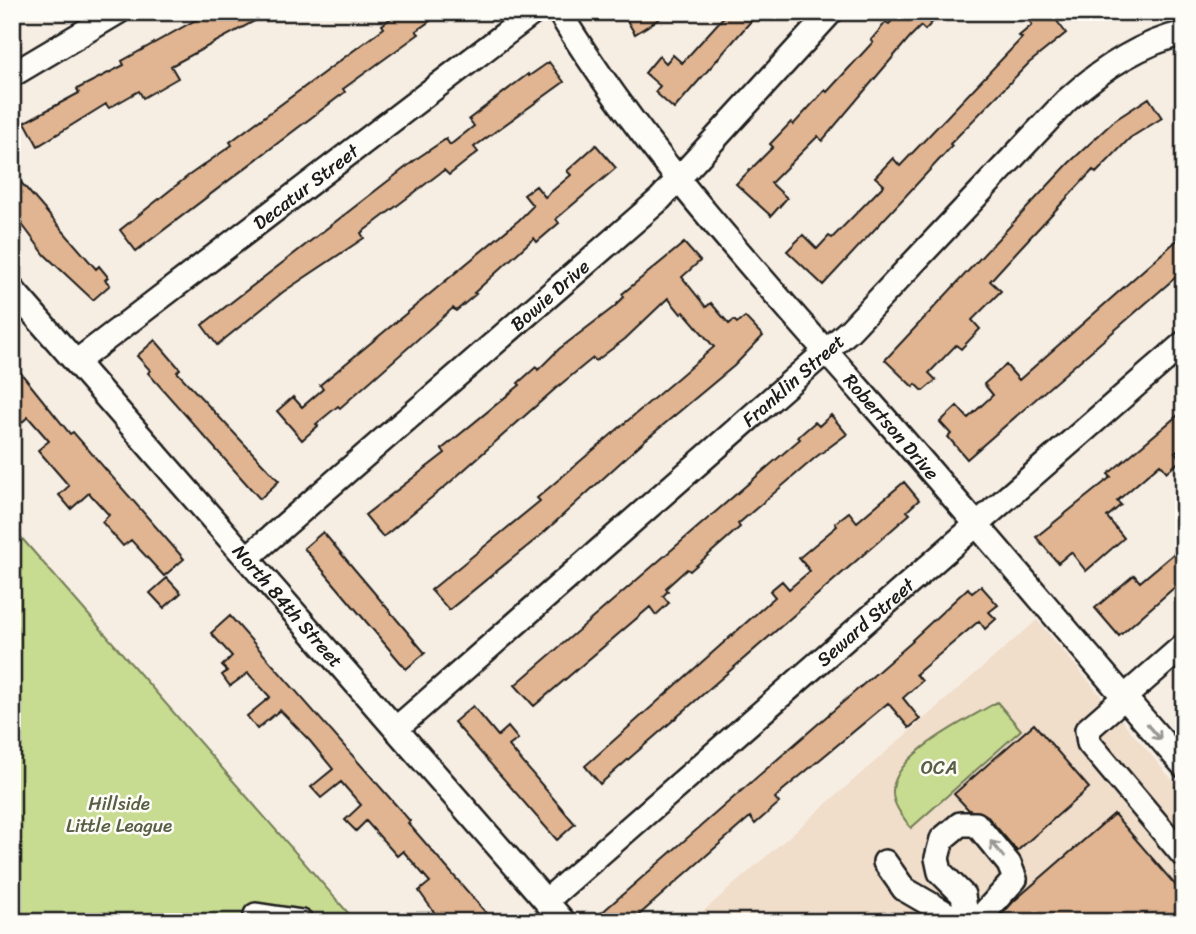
<svg xmlns="http://www.w3.org/2000/svg" width="1196" height="934" font-family="Sriracha,sans-serif">
  <style>
    .built { fill: #f0ddca }
    .green { fill: #c8dc91; stroke: #727c56; stroke-width: 2 }
    .building { fill: #e1b591; stroke: #1c1c1c; stroke-width: 2 }
    .lines { fill: none; stroke-linecap: round; stroke-linejoin: round }
    .minor-casing { stroke: #1c1c1c; stroke-width: 28 }
    .path { stroke: #1c1c1c; stroke-width: 3.5; stroke-dasharray: 2 5; stroke-linecap: butt }
    .minor { stroke: #fdfcf7; stroke-width: 23 }
    .oneway { stroke: #989794 }
    .labels { text-anchor: middle; stroke-width: 5; stroke-linejoin: round; paint-order: stroke }
    .street-label { font-size: 19px; fill: #1c1c1c; stroke: #fdfcf7 }
    .park-label { font-size: 19px; fill: #585f45; stroke: #fdfcf7 }
  </style>
  <rect width="100%" height="100%" fill="#f7eee3"/>
  <filter id="ink" filterUnits="userSpaceOnUse"><feTurbulence type="fractalNoise" baseFrequency=".0143" numOctaves="2"/><feDisplacementMap in="SourceGraphic" scale="14" xChannelSelector="R" yChannelSelector="G"/><feConvolveMatrix kernelMatrix="1 2 1 2 8 2 1 2 1" color-interpolation-filters="sRGB"/></filter>
  <g filter="url(#ink)">
    <path class="built" d="M1037,620L1184,794V922H691Z"/>
    <path class="green" d="M12,527L356,922H12Z
      M997,702L1021,730L911,828C904,818 894,807 893,794C890,755 969,719 997,702Z"/>
    <path class="building" d="M210,12H271L171,66L178,78L143,98L139,91L109,108L106,104L38,146L25,122L79,93L77,89L124,65L122,61Z
      M399,12H423L430,21L416,31L419,34L343,89L345,92L136,251L120,230L188,176L232,145L230,142L384,28L382,25Z
      M622,12H670L635,34Z
      M728,12H759L674,109L655,92L660,86L645,73L659,56L666,63L673,55L682,63Z
      M900,12H942L925,30L921,26L910,37L822,141L818,136L771,183L787,198L771,216L736,184L773,147L770,144L791,122L793,125L825,90L827,92L873,42L871,40L886,22L889,24Z
      M1039,12H1050L1066,33L1029,63L950,144L952,146L823,285L787,251L803,235L817,249L829,236L832,238L884,185L875,177L893,158L900,166L1022,38L1019,36L1032,25L1029,20Z
      M549,62L564,82L474,147L478,152L449,175L444,170L361,233L364,238L283,292L217,345L202,325L419,157L446,139L450,145L474,126L469,119L528,74L529,76Z
      M1149,98L1162,118L1130,138L1096,173L1093,170L1021,247L990,281L1001,291L972,320L980,329L961,349L956,345L929,373L936,380L923,391L916,384L913,387L885,360L1069,163L1115,120Z
      M596,145L616,168L556,219L559,223L537,242L534,238L474,293L476,294L456,311L453,308L340,408L338,406L316,424L318,426L302,440L277,411L293,397L302,407L323,389L320,385L519,220L533,206L524,195L536,186L545,197L571,175L567,171Z
      M12,172L96,269L99,266L108,277L105,280L110,285L93,300L45,255L12,211Z
      M1184,234V270L967,459L948,437L951,434L940,422L957,406L968,418L993,395L984,384L1006,365L1019,380Z
      M684,243L700,261L682,277L706,307L711,303L729,324L734,320L737,323L745,317L763,336L734,366L644,441L540,536L449,610L431,590L540,501L537,498L714,347L684,312L681,314L668,298L625,339L596,361L593,358L555,389L447,485L383,537L365,515L445,453L442,449L520,385L518,383L536,367L538,370L559,349L614,307L624,297L622,294Z
      M155,340L180,369L177,372L279,481L260,499L148,373L150,370L137,356Z
      M12,362L70,434L73,432L184,559L164,576L131,540L123,546L102,522L109,515L89,493L71,509L59,495L69,486L38,450L49,441L28,417L12,431Z
      M1184,410V445L1175,452L1181,460L1167,472L1160,464L1117,501L1121,505L1107,517L1124,538L1086,571L1071,552L1058,563L1036,537L1111,477L1108,474Z
      M831,415L847,434L816,457L738,524L740,527L690,571L687,569L666,588L668,591L663,596L669,603L656,615L650,607L534,706L515,685L800,439L798,437L815,422L819,426Z
      M904,482L919,500L907,511L910,514L600,784L585,766L775,597L770,591L782,581L789,589L810,571L799,558L837,526L835,523L849,512L857,522Z
      M323,532L425,653L406,669L304,548Z
      M1184,545V579L1119,636L1095,608L1134,575L1140,582Z
      M167,578L181,593L164,608L150,593Z
      M981,586L998,605L989,612L996,619L985,629L979,621L916,674L922,681L903,698L920,719L909,728L888,703L782,791L775,798L779,803L755,824L750,817L631,922H591L913,641L912,640L968,588L972,593Z
      M230,616L410,821L408,823L494,922H441L419,891L430,882L403,851L397,856L366,821L356,831L345,820L361,805L341,782L321,798L311,787L333,769L310,741L280,710L257,729L247,716L270,697L248,673L230,686L222,675L227,671L222,666L232,656L211,633Z
      M473,706L498,736L508,727L518,739L509,746L575,824L557,840L454,722Z
      M1034,724L1089,788L1017,851L986,815L969,810L954,794Z
      M1114,814L1184,895V922H995L1014,901Z"/>
    <g class="lines">
      <g class="minor-casing">
        <g id="minor">
          <path id="s1" d="M559,12C647,156 762,278 873,405C978,524 1079,646 1184,766"/>
          <path d="M12,75L118,12"/>
          <path id="s2" d="M12,289L564,922"/>
          <path id="s3" d="M76,362L534,12"/>
          <path id="s4" d="M247,558L660,199L831,12"/>
          <path d="M1184,645L1087,730L1089,743L1184,856"/>
          <path id="s5" d="M397,728L850,330L1066,101C1100,70 1138,44 1184,33"/>
          <path d="M885,862L904,889L961,922"/>
          <path id="s6" d="M546,901L1184,343"/>
          <path d="M256,915L302,922"/>
          <path d="M967,922L963,895L940,872L937,858L942,839L960,824H976L1009,864L1015,879L976,922"/>
        </g>
      </g>
      <path class="path" d="M1176,786L1184,794"/>
      <use href="#minor" class="minor"/>
    </g>
    <defs><path id="oneway-shaft" d="M-6 0H5M1.5-3L5.5 0L1.5 3" fill="none" stroke-width="1.6" stroke-linecap="round" stroke-linejoin="round" transform="scale(1.75)"/></defs>
    <g class="oneway">
      <use href="#oneway-shaft" transform="translate(1154 732) rotate(49)"/>
      <use href="#oneway-shaft" transform="translate(997 849) rotate(-129)"/>
    </g>
  </g>
  <g class="labels">
    <g class="street-label">
      <text dy="7" stroke="none"><textPath href="#s3" startOffset="289">Decatur Street</textPath></text>
      <text dy="7" stroke="none"><textPath href="#s4" startOffset="401">Bowie Drive</textPath></text>
      <text dy="7" stroke="none"><textPath href="#s5" startOffset="527">Franklin Street</textPath></text>
      <text dy="7" stroke="none"><textPath href="#s1" startOffset="532">Robertson Drive</textPath></text>
      <text dy="7" stroke="none"><textPath href="#s2" startOffset="420">North 84th Street</textPath></text>
      <text dy="7" stroke="none"><textPath href="#s6" startOffset="424">Seward Street</textPath></text>
    </g>
    <g class="park-label">
      <text x="939" y="774">OCA</text>
      <text x="119" y="810">Hillside<tspan x="119" dy="22">Little League</tspan></text>
    </g>
  </g>
  <rect width="1196" height="934" fill="none" stroke="#fdfcf7" stroke-width="42"/>
  <rect x="21" y="21" width="1154" height="892" fill="none" stroke="#1c1c1c" stroke-width="2.5" filter="url(#ink)"/>
</svg>
